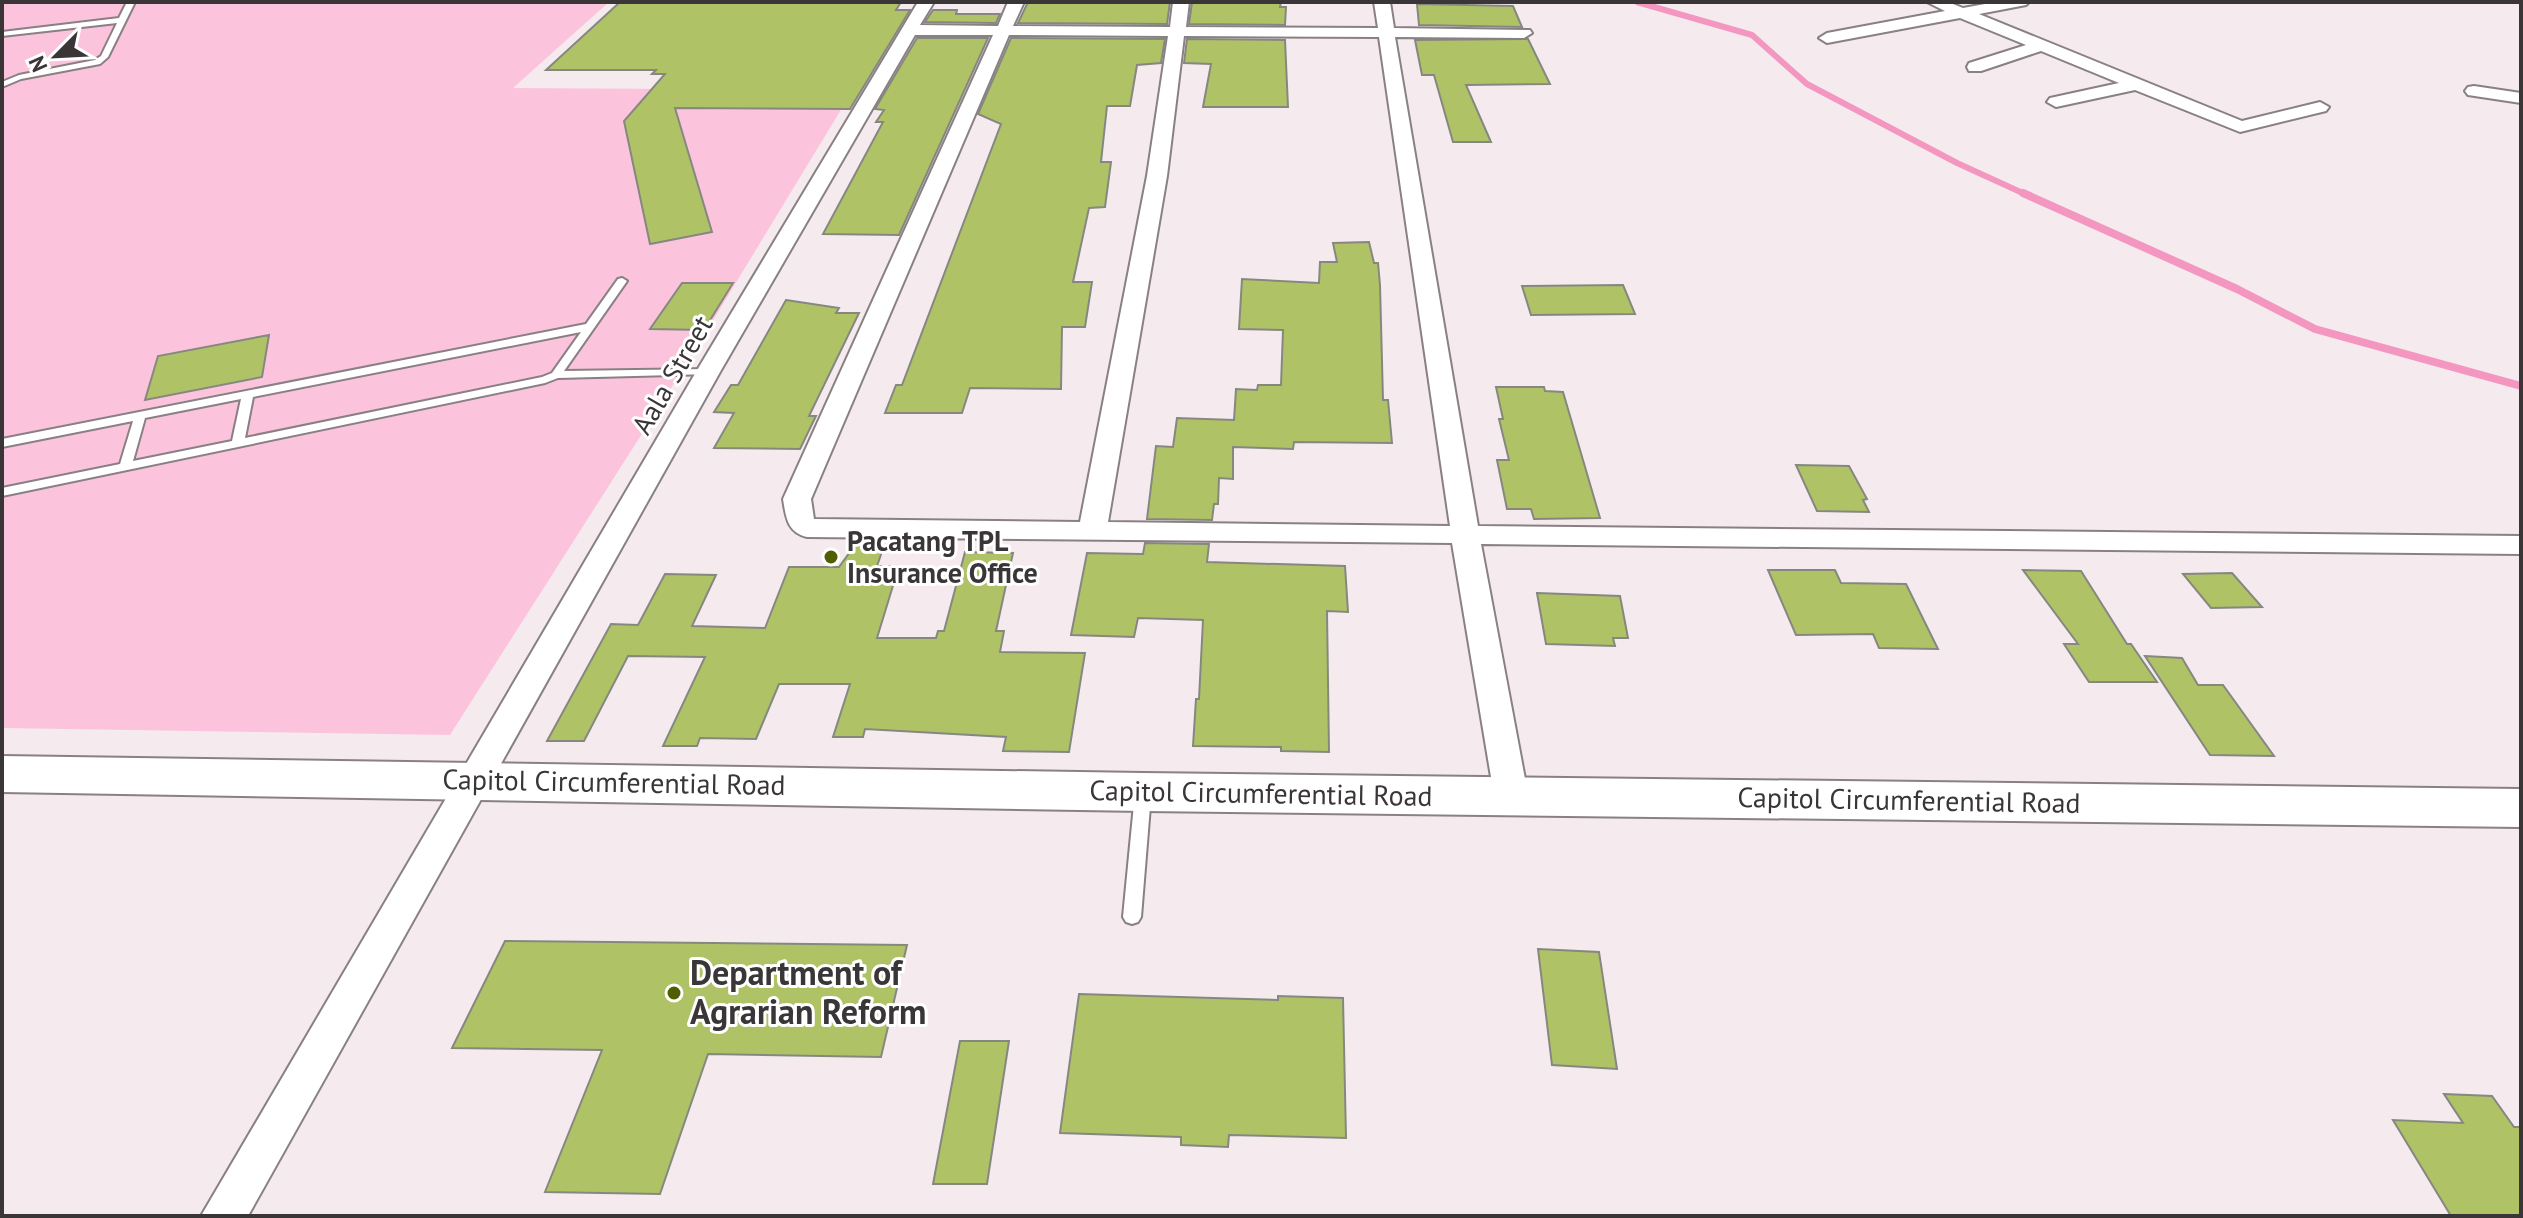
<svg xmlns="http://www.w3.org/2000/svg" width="2523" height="1218" font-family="'PT Sans',sans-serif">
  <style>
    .green { fill: #fcc4dc }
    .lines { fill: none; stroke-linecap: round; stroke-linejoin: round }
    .stream-far1 { stroke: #f397c1; stroke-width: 6 }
    .stream { stroke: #f397c1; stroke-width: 8 }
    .building { fill: #afc366; stroke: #868880; stroke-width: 2 }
    .service-casing { stroke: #898083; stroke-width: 4 }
    .minor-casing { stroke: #898083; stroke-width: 4 }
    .secondary-casing { stroke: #898083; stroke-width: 4 }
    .service { fill: #fff; fill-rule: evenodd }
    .minor { fill: #fff; fill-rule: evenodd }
    .secondary { fill: #fff; fill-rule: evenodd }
    .poi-dot { fill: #505e00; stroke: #fff; stroke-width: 3 }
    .labels { text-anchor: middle; stroke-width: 6; stroke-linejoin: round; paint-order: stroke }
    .street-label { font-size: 28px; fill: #3a3638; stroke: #fff }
    .poi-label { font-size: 28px; font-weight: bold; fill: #3a3638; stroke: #fff; text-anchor: start }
    .near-poi-label { font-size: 34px; font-weight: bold; fill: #3a3638; stroke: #fff; text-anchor: start }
  </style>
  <rect width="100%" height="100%" fill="#f5ebef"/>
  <path class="green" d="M2,2H609L513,88L853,90L689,360L450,735L2,728Z"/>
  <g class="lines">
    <path class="stream-far1" d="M1637,2L1752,35L1807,84L1957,163L2027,195"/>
    <path class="stream" d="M2023,193L2237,289L2315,329L2521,386"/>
  </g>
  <path class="building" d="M620,2H901L896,10H910L850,109L675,108L712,232L650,244L624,121L665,74H652L656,70H546Z
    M1028,2H1170L1167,24L1018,23Z
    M1192,2H1281L1280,7H1286L1285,25L1189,24Z
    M1417,4L1513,6L1522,27L1419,25Z
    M933,10H957L956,14H1000L996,23L925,22Z
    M917,38H988L899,235L823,234L883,122H876L884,110L875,109Z
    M1011,38L1165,39L1161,63L1137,65L1130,106H1107L1101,162H1111L1105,207L1089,208L1073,282H1092L1085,327H1062L1061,389L970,388L962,413H885L896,385H902L1001,124L978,114Z
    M1187,39L1285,40L1288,107H1203L1211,64L1184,63Z
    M1528,39L1550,84L1466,85L1491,142H1453L1434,75H1422L1415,40Z
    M1369,242L1374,263H1378L1380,285L1383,400H1388L1392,443L1294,442L1293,449L1233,447V479L1219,478L1218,504H1214L1212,520L1147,519L1156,446L1173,447L1177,418L1234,420L1236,389L1257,390L1258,385H1281L1283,330L1239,329L1242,279L1319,283L1320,262H1337L1333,243Z
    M682,283H733L704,330L650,329Z
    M1623,285L1635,314L1531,315L1522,286Z
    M786,300L839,308L836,313H859L809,416H816L800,449L714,448L734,413L714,412L731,385H738Z
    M269,335L262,377L145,400L158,356Z
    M1496,387H1544L1545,391L1563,392L1600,518L1534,519L1531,509H1507L1497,460H1509L1499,419H1503Z
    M1796,465L1849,466L1867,499L1863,500L1869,512L1817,511Z
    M1145,543L1209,544L1207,562L1345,566L1348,612L1327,611L1329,752L1281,751V747L1193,746L1196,699H1199L1203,620L1138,618L1134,637L1071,635L1087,553L1143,554Z
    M855,545L884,546L877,566H899L877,638H936L938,631H944L965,552L1013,553L996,631H1004L1000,652L1085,653L1069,752L1003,751L1006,737L865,729L863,737H833L850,684H779L756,739L700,738L697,746H663L705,657L628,656L584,741H547L611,624L638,625L665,574L716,575L692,626L765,628L789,567H839Z
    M1768,570H1835L1841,583L1906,584L1938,649L1879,648L1873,634L1796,635Z
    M2023,570L2081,571L2127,644H2131L2157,682H2089L2064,644H2078Z
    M2232,573L2262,607L2211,608L2183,574Z
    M1537,593L1620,596L1628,638H1613L1615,646L1546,644Z
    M2145,656L2182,658L2198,685H2223L2274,756L2210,755Z
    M505,941L907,945L881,1057L708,1054L660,1194L545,1192L602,1050L452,1048Z
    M1538,949L1599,952L1617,1069L1552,1065Z
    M1079,994L1278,1000V996L1343,998L1346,1138L1229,1135L1228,1147L1181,1145V1137L1060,1133Z
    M960,1041H1009L987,1184H933Z
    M2444,1094L2492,1096L2514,1127H2521V1216H2451L2393,1120L2463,1123Z"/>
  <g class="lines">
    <g class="service-casing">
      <path id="service" d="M127,2H135L108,57L100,64L21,79L2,87V82L19,75L95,60L101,56L117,23L2,36V32L119,18Z
        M622,278L627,281L564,371L708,369L714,372L712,374L558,378L545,383L2,496V488L120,464L133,421L2,447V439L586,324L618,279ZM581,332L552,373L542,377L245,438L253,397ZM241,399L232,441L133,461L145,418Z
        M1143,788L1149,790L1151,794L1141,917L1138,922L1132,924L1126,922L1123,917L1135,794L1137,790Z"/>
    </g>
    <g class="minor-casing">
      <path id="minor" d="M918,2H934L920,25L998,26L1008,2H1024L1013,26L1170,27L1173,2H1189L1186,27L1378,28L1374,2H1390L1394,28L1530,30L1532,33L1524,38L1395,37L1478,526L2521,536V554L1481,544L1528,795L1523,804L1511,808L1499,804L1494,795L1452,543L807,537C787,532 786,517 783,499L993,35H915L720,372L248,1216H201L696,372ZM1009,35L1168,36L1147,176L1080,522L814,519L811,499ZM1184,36L1379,37L1450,526L1108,522L1167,176Z
        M1927,2H1948L1963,8L1996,2H2029L2026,5L1979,14L2242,121L2320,102L2329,107L2326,111L2240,132L2135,90L2056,107L2047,102L2050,98L2119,83L2041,51L1981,71H1969L1967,67L1969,63L2026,45L1960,18L1827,43L1819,38L1827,33L1945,11Z
        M2474,86L2521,93V103L2468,95L2465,91L2468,87Z"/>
    </g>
    <g class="secondary-casing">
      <path id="secondary" d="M2,756L1143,773L2521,789V827L1143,811L2,792Z"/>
    </g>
    <use href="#service" class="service"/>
    <use href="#minor" class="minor"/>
    <use href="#secondary" class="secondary"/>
  </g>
  <g class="poi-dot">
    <circle cx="831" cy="557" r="8"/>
    <circle cx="674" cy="993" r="8"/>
  </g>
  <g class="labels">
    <g class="street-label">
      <text transform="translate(672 375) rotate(-60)" y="10">Aala Street</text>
      <text transform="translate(614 782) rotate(1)" y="10">Capitol Circumferential Road</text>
      <text transform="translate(1261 793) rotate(1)" y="10">Capitol Circumferential Road</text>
      <text transform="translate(1909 800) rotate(1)" y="10">Capitol Circumferential Road</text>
    </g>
    <g class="poi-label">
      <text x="847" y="551">Pacatang TPL<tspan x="847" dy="32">Insurance Office</tspan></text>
    </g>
    <g class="near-poi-label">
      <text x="690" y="985">Department of<tspan x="690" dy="39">Agrarian Reform</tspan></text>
    </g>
  </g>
  <rect width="2523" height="1218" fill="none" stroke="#3a3638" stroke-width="8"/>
  <g transform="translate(56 56) rotate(246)" stroke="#ffffff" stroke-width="6" paint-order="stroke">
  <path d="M0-6L14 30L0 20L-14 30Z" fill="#3a3638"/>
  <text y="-12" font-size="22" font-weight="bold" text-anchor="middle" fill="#3a3638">N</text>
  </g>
</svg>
